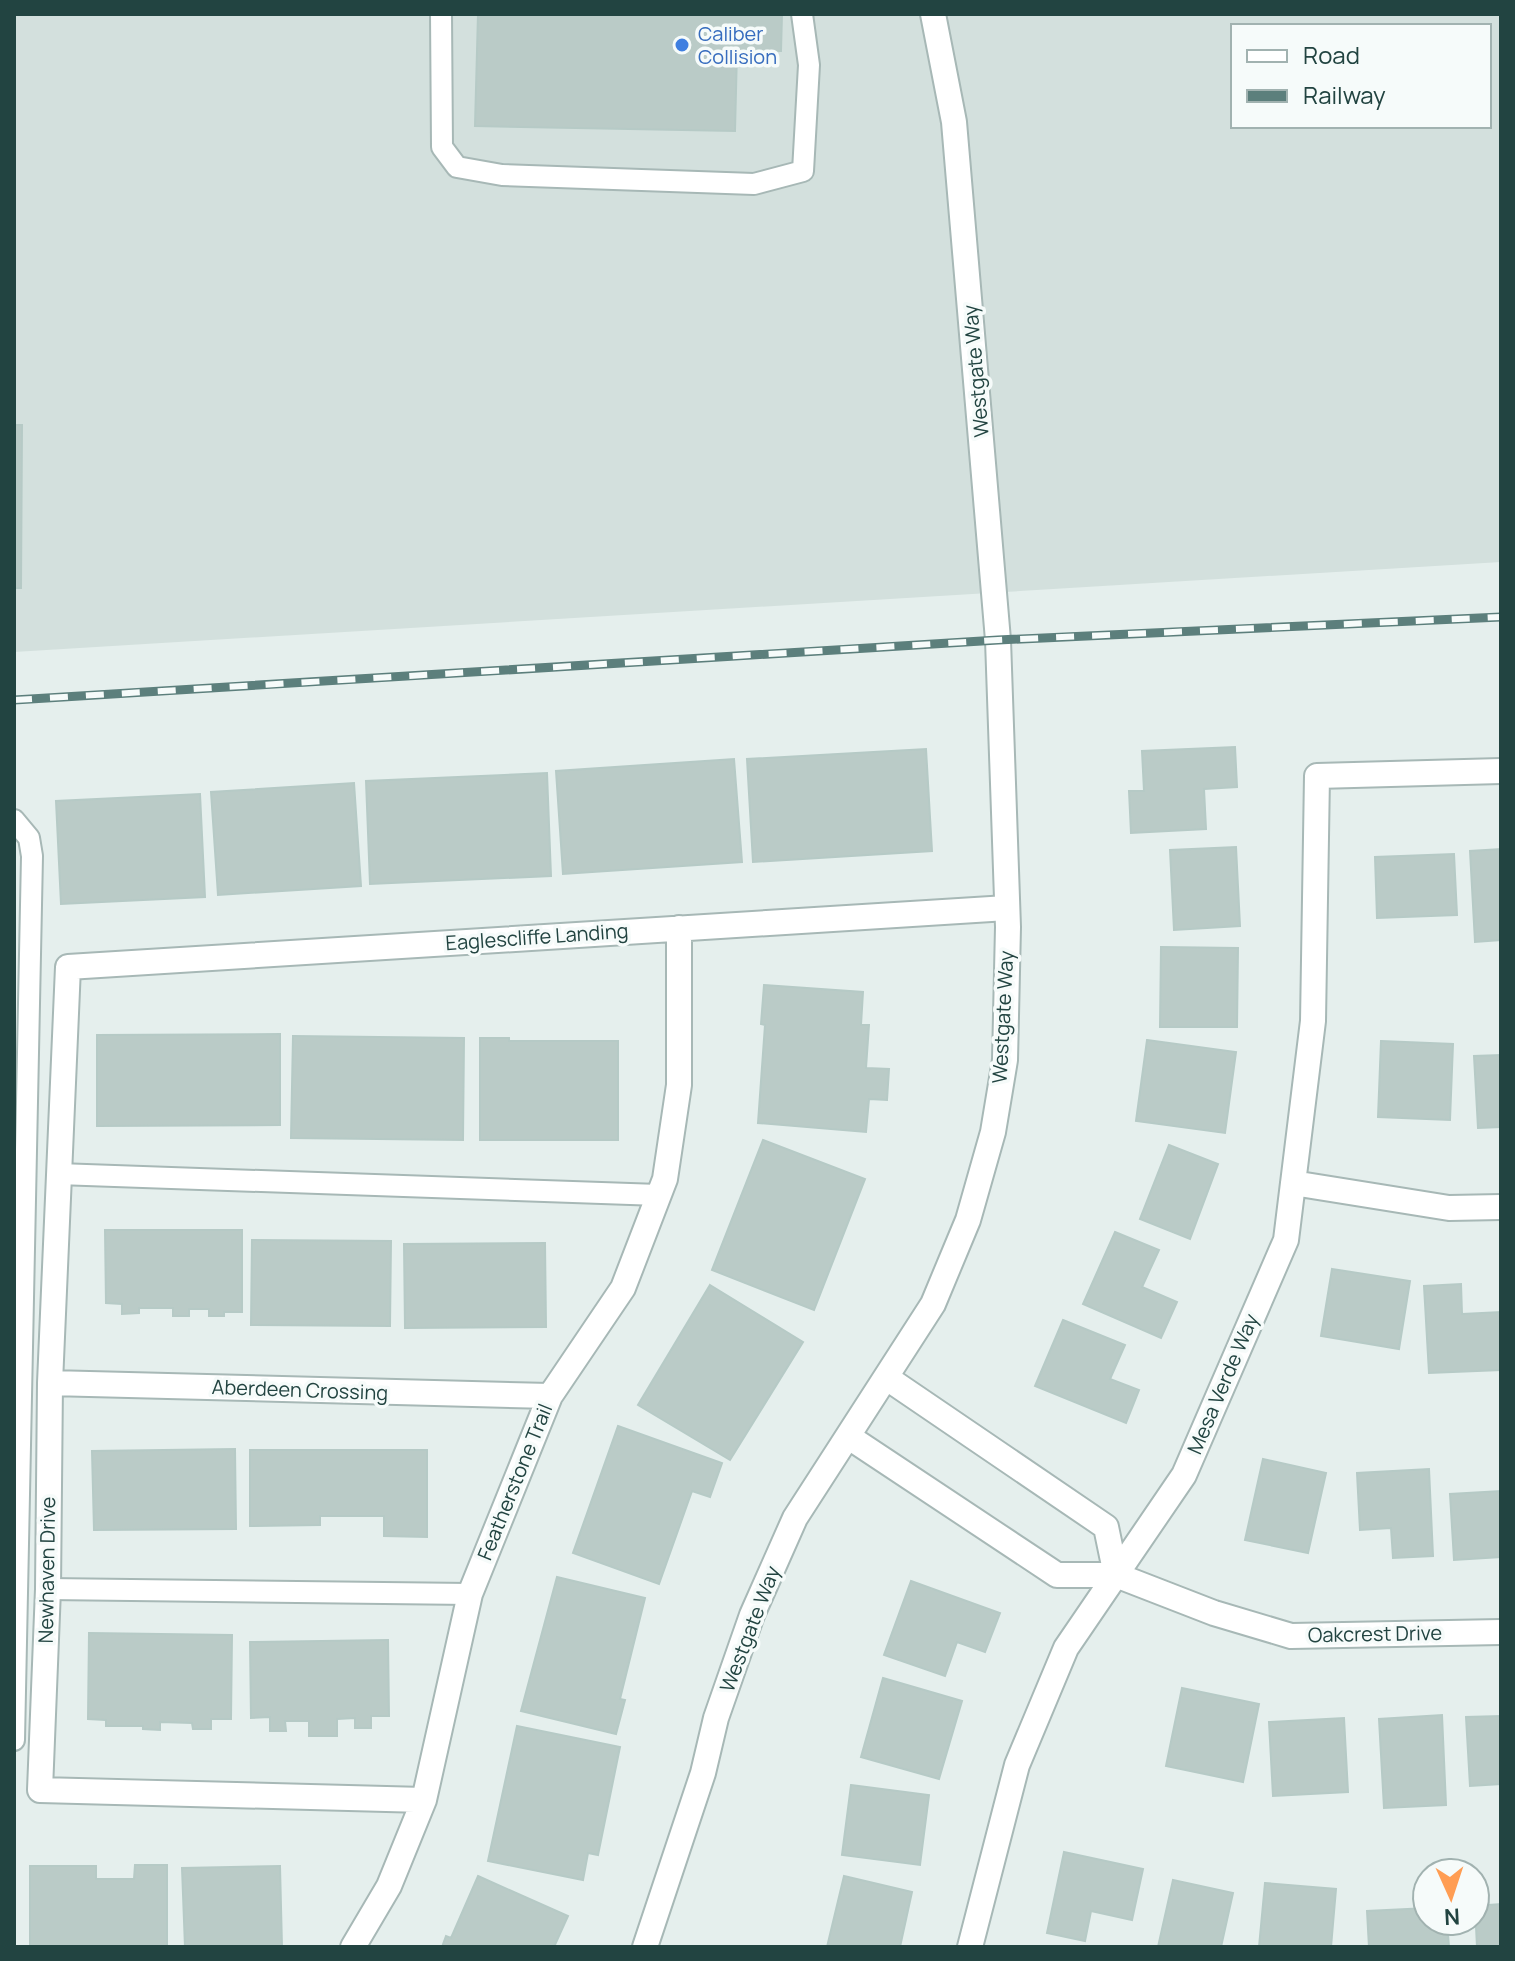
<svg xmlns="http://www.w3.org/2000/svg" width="1515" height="1961" font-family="Manrope,sans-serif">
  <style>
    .built { fill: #d3e0dd; fill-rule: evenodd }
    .building { fill: #bacbc7; stroke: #b6cac6; stroke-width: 2 }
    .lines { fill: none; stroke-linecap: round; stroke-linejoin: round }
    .service-casing { stroke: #a7b8b6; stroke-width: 24 }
    .minor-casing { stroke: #a7b8b6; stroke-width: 28 }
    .tertiary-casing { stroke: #a7b8b6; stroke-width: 28 }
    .service { stroke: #fff; stroke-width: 20 }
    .minor { stroke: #fff; stroke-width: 24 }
    .tertiary { stroke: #fff; stroke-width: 24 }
    .rail-casing { stroke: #5c7f7c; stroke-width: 9 }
    .rail { stroke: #f6fbfa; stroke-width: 6; stroke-dasharray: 18; stroke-linecap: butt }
    .shop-dot { fill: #3f7fe0; stroke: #f6fbfa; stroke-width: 3 }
    .labels { text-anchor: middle; stroke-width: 7; stroke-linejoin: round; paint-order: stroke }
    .shop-label { font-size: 20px; fill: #366cbe; stroke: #f6fbfa; text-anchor: start }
    .street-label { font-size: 20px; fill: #224441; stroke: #f6fbfa }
  </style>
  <rect width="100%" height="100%" fill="#e5efed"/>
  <path class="built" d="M14,14H1501V562L14,652ZM1233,26H1489V126H1233Z"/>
  <path class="building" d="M478,14H782L781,51H737L735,131L475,126Z
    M14,425H22L21,588H14Z
    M1235,747L1237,787L1204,789L1206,829L1131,833L1129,791H1144L1142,751Z
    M926,749L932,851L753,862L747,759Z
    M734,759L742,862L563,874L556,771Z
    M547,773L551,876L370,884L366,781Z
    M354,783L361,886L218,895L211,792Z
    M200,794L205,897L61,904L56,801Z
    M1236,847L1240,926L1174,930L1170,850Z
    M1501,849V940L1475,942L1470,851Z
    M1454,854L1457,915L1377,918L1375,857Z
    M1161,947L1238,948L1237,1027H1160Z
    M764,985L863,992L861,1025H869L866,1068L889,1069L887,1100L869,1099L866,1132L758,1123L765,1025L761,1024Z
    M280,1034V1125L97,1126V1035Z
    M293,1036L464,1038L463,1140L291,1138Z
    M480,1038H509V1041H618V1140H480Z
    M1147,1040L1236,1052L1225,1133L1136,1121Z
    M1381,1041L1453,1044L1450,1120L1378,1117Z
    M1501,1055V1127L1478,1128L1474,1056Z
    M763,1140L865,1179L814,1310L712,1270Z
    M1169,1145L1218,1164L1190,1239L1140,1219Z
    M105,1230H242V1312H224V1316H209V1309H189V1316H173V1308H139V1313L122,1314V1304L106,1303Z
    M1115,1232L1159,1250L1142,1287L1177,1302L1161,1338L1083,1304Z
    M252,1240L391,1241L390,1326L251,1325Z
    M545,1243L546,1327L405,1328L404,1244Z
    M1332,1269L1410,1281L1399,1349L1321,1336Z
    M1461,1284L1462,1314L1501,1312V1370L1429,1373L1424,1286Z
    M710,1285L803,1342L730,1460L638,1405Z
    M1063,1320L1125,1345L1110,1379L1139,1390L1126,1423L1035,1386Z
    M618,1426L722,1463L710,1497L692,1491L659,1584L573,1553Z
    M235,1449L236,1529L94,1530L92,1451Z
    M250,1450H427V1537L384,1536V1516H320V1525L250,1526Z
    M1263,1459L1326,1473L1308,1553L1245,1540Z
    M1429,1469L1433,1556L1393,1558L1391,1528L1360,1530L1357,1473Z
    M1501,1491V1557L1454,1560L1450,1494Z
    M557,1577L645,1598L620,1699L625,1700L616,1734L521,1711Z
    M911,1581L1000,1613L985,1652L957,1642L945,1676L884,1655Z
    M89,1633L232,1635L231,1719H211V1729H193L192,1723L160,1722V1730L143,1729V1726H106V1720L88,1719Z
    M388,1640L389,1716H371V1728H355V1718L337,1719V1736H309V1721H285L286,1731H270V1717L251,1718L250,1642Z
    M883,1678L962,1701L939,1779L861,1757Z
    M1182,1688L1259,1704L1243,1782L1166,1766Z
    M1442,1715L1446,1805L1384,1808L1379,1719Z
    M1501,1716V1784L1470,1786L1466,1717Z
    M1344,1718L1348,1792L1273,1796L1269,1722Z
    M517,1726L620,1747L598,1855L588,1853L583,1880L488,1861Z
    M851,1785L929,1795L920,1865L842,1855Z
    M1064,1852L1143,1869L1132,1920L1091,1911L1085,1941L1047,1933Z
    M135,1865H167V1947H30V1866H96V1879H134Z
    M280,1866L282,1947H185L182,1868Z
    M478,1876L568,1916L554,1947H442L446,1936L451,1938Z
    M844,1876L912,1892L900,1947H827Z
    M1173,1880L1233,1893L1221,1947H1158Z
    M1265,1883L1336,1889L1331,1947H1259Z
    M1501,1904V1947H1477L1475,1906Z
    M1427,1908V1921H1447L1449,1947H1369L1367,1911Z"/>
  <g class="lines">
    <g class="service-casing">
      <path id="service" d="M441,14L442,147L457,167L502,175L754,184L803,171L809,65L802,14
        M14,820L29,838L32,856L14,1740
        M58,1174L659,1195
        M48,1589L470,1594"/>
    </g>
    <g class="minor-casing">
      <path id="minor" d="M1293,1183L1449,1208L1501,1207
        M887,1378L1106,1527L1116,1575
        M50,1383L550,1396
        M849,1437L1057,1575H1116L1214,1613L1291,1636L1501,1632
        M424,1800L40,1790L48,1589L50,1383L68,967L1007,908
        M353,1947L389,1886L424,1800L470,1594L550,1396L623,1288L665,1179L679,1085V928
        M970,1947L1017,1765L1066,1648L1184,1475L1286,1240L1313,1021L1317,776L1501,771"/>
    </g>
    <g class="tertiary-casing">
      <path id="tertiary" d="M645,1947L703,1773L716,1718L752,1615L795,1518L933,1304L968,1220L993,1132L1005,1060L1008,927L998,640L954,122L933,14"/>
    </g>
    <use href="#service" class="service"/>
    <use href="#minor" class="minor"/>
    <use href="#tertiary" class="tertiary"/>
    <g class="rail-casing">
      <path id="rail" d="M14,700L998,640L1501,617"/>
    </g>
    <use href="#rail" class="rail"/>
  </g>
  <circle class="shop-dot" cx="682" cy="45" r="8"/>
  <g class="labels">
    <g class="shop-label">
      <text x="698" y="41">Caliber<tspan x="698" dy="23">Collision</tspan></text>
    </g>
    <g class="street-label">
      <text transform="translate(976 371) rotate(-95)" y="7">Westgate Way</text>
      <text transform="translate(537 937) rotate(-4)" y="7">Eaglescliffe Landing</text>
      <text transform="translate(1003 1017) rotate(-87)" y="7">Westgate Way</text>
      <text transform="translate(1223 1384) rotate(-67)" y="7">Mesa Verde Way</text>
      <text transform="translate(300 1390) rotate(2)" y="7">Aberdeen Crossing</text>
      <text transform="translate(515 1482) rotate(-68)" y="7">Featherstone Trail</text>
      <text transform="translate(47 1570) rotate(-89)" y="7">Newhaven Drive</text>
      <text transform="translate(750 1629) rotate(-69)" y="7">Westgate Way</text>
      <text transform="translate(1375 1634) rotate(-1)" y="7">Oakcrest Drive</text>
    </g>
  </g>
  <rect width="1515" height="1961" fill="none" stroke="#224441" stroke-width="32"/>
  <rect x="1231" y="24" width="260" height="104" fill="#f6fbfa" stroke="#a1b2b0" stroke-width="2"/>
  <rect x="1247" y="50" width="40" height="12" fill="#ffffff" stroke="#a1b2b0" stroke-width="2"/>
  <text x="1303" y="64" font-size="24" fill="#224441">Road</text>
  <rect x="1247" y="90" width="40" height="12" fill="#5c7f7c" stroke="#a1b2b0" stroke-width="2"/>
  <text x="1303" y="104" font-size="24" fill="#224441">Railway</text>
  <g transform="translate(1451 1897) rotate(177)"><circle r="38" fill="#f6fbfa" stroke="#a1b2b0" stroke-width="2"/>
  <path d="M0-6L14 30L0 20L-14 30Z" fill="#ff9d53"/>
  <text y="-12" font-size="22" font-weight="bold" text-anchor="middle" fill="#224441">N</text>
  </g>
</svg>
